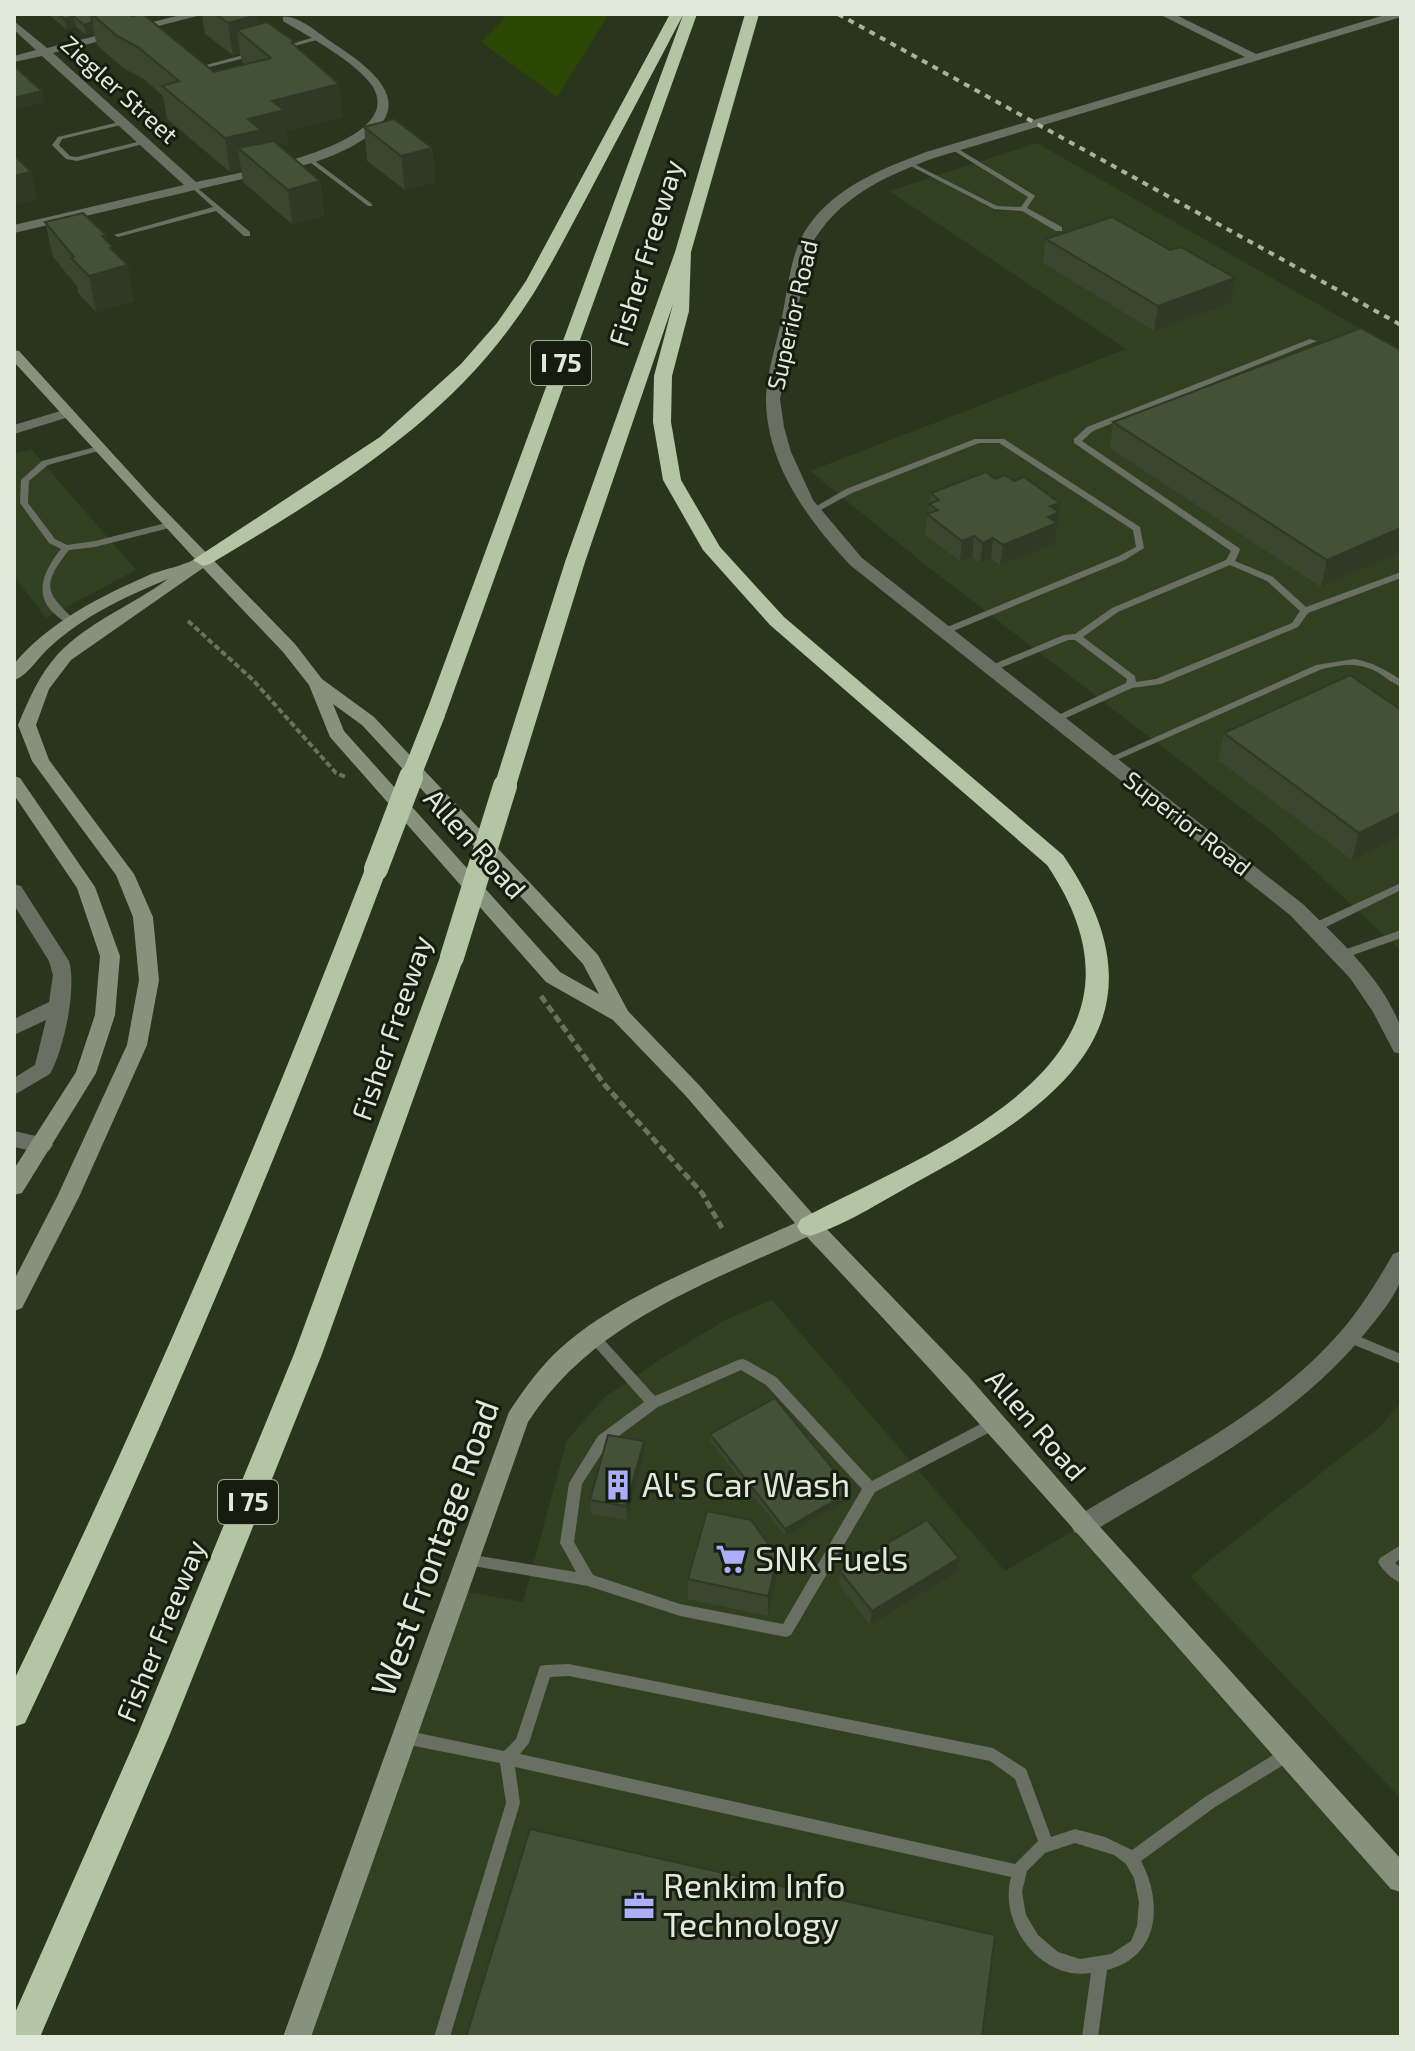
<svg xmlns="http://www.w3.org/2000/svg" width="1415" height="2051" font-family="'Exo 2',sans-serif">
  <style>
    .built { fill: #304020 }
    .green { fill: #2b4703 }
    .lines { fill: none; stroke-linecap: round; stroke-linejoin: round }
    .path-far1 { stroke: #68735d; stroke-width: 4; stroke-dasharray: 6 3; stroke-linecap: butt }
    .path { stroke: #68735d; stroke-width: 5; stroke-dasharray: 8 4; stroke-linecap: butt }
    .lane { fill: #696f63; fill-rule: evenodd }
    .street { fill: #696f63; fill-rule: evenodd }
    .secondary { fill: #87927e; fill-rule: evenodd }
    .highway { fill: #b4c5a6; fill-rule: evenodd }
    .rail { stroke: #a8b29f; stroke-width: 4; stroke-dasharray: 6 6; stroke-linecap: butt }
    .highway-bridge-far1 { stroke: #b4c5a6; stroke-width: 19 }
    .highway-bridge { stroke: #b4c5a6; stroke-width: 24 }
    .wall { fill: #3a462f }
    .shaded-wall { fill: #2f3926 }
    .building { fill: #435137; stroke: #2f3926; stroke-width: 2 }
    .labels { text-anchor: middle; stroke-width: 6; stroke-linejoin: round; paint-order: stroke }
    .far-street-label { font-size: 24px; fill: #e1eada; stroke: #161c10 }
    .shield { fill: #161c10; stroke: #a4ac9d; stroke-width: 2 }
    .shield-label { font-size: 26px; font-weight: bold; fill: #e1eada }
    .street-label { font-size: 28px; fill: #e1eada; stroke: #161c10 }
    .near-poi-label { font-size: 34px; fill: #e1eada; stroke: #161c10; text-anchor: start }
    .near-street-label { font-size: 34px; fill: #e1eada; stroke: #161c10 }
  </style>
  <rect width="100%" height="100%" fill="#29361d"/>
  <path class="built" d="M1037,143L1401,352V951L1274,833L923,563L810,471L1126,349L889,191Z
    M31,449L136,570L46,618L14,576V454Z
    M772,1300L1005,1571L1083,1525L1401,1879V2037H297L456,1590L523,1602L567,1440L605,1397L661,1359L727,1319Z
    M1401,1402V1799L1190,1576L1381,1426Z"/>
  <path class="green" d="M504,14H609L557,97L481,42L505,18Z"/>
  <g class="lines">
    <path class="path-far1" d="M188,621L253,680L336,773L346,777"/>
    <path class="path" d="M541,996L604,1084L702,1193L722,1228"/>
    <path class="lane" d="M318,36L320,37V39L284,49L281,47Z
      M255,52L258,54L257,55L209,67L206,65Z
      M123,121L125,122V124L62,139L59,145L70,156L77,157L145,140L148,142L147,143L77,161L66,159L52,145L58,137Z
      M951,147H955L1034,195L1035,196L1027,208L1062,227V231H1056L1022,211L994,209L905,163L910,162L997,206L1021,207L1028,197L951,149Z
      M307,158H311L372,204V206H368L307,160Z
      M195,186L250,232V236H244L216,211L118,237L114,235L213,207L193,189L192,188Z
      M1310,339L1317,341L1093,431L1082,441L1239,548L1240,550L1235,561L1273,577L1306,607L1401,572V578L1308,613L1298,627L1161,684L1132,688L1055,723L1050,720L1052,718L1126,683L1127,679L1075,640H1068L993,671H987V667L1064,635L1075,634L1112,608L1226,560L1231,551L1074,443V439L1087,427ZM1230,565L1267,581L1300,611L1292,623L1156,679L1136,682L1135,676L1083,637L1118,612Z
      M975,439H1004L1140,527L1144,548L1125,560L946,634H940V630L1119,556L1136,547L1133,530L999,443H979L852,493L815,513H809L808,511L846,489Z
      M99,446H102V450L48,465L29,481L28,503L55,539L67,545L95,541L170,522L174,525L173,527L95,547L69,550C39,588 47,593 78,623L73,626C33,606 36,580 61,549L49,543L20,503L21,480L42,461Z
      M1354,659C1372,662 1386,670 1401,680V687C1393,683 1386,678 1379,673C1360,662 1343,664 1322,669L1110,763L1107,764L1102,761L1316,665Z
      M1401,883V890L1320,930L1316,931L1311,927L1312,924Z
      M1401,930V938L1342,959L1337,955L1338,952Z
      M592,1330L596,1331L655,1396L738,1360L742,1359L746,1360L776,1377L872,1481L990,1419L995,1418L1000,1419L1001,1423L1000,1427L875,1492L791,1635L786,1637L680,1616L588,1586L462,1564L460,1560L462,1556L467,1554L576,1572L560,1543L569,1483L598,1436L644,1402L588,1339L586,1335L588,1331ZM741,1370L766,1385L862,1489L783,1624L680,1604L593,1575L574,1542L582,1484L608,1444L658,1407Z
      M1351,1333L1401,1354V1364L1347,1342L1345,1338L1347,1334Z
      M1401,1545V1558L1395,1563L1401,1568V1583C1393,1580 1382,1570 1378,1562L1380,1558Z
      M569,1664L993,1748L1026,1769L1051,1837L1075,1829L1105,1837L1132,1850L1205,1797L1283,1749L1288,1747L1293,1749L1295,1754L1293,1759L1215,1807L1141,1861C1163,1902 1160,1957 1107,1970L1098,2037H1082L1091,1973C1041,1981 998,1924 1011,1877L515,1767L520,1803L450,2037H434L506,1803L500,1763L404,1744L399,1742L397,1737L399,1732L404,1730L504,1751L516,1739L540,1666L545,1665ZM569,1676L990,1761L1015,1779L1038,1841L1015,1864L520,1754L529,1743L550,1677ZM1075,1843L1114,1855L1126,1864L1134,1878L1139,1902L1137,1926L1131,1941L1111,1954L1080,1959L1058,1952L1038,1935L1026,1915L1022,1892L1027,1871L1045,1853Z"/>
    <path class="street" d="M185,14H205L53,53L196,182C229,174 408,147 373,87C358,63 308,36 283,21V17C298,15 318,33 330,41C366,65 421,101 364,139C324,166 271,172 225,183C157,199 85,216 14,233V225L184,185L42,56L14,62V56L36,50L14,30V21L47,48Z
      M1159,14H1174L1256,54L1388,14H1401V17L934,158C883,177 838,197 810,247L780,399L784,427L791,452L813,500L862,558L1304,905C1338,939 1381,977 1399,1023C1403,1032 1401,1045 1401,1054L1394,1052L1373,1012L1350,978L1290,915L850,565C808,520 767,465 766,401C766,373 778,340 783,312C789,282 791,250 809,225C837,186 882,169 926,152L1245,57Z
      M67,409L74,413L72,416L14,434V425Z
      M14,884L21,886L69,961C77,988 64,1049 50,1074L14,1095V1078L35,1065L46,1020L14,1035V1019L49,1002L53,975L49,961L14,905Z
      M14,1131L49,1139L53,1145L49,1151L42,1153L14,1147Z
      M1401,1251C1401,1261 1403,1273 1400,1282C1393,1300 1378,1317 1366,1332C1294,1421 1188,1474 1092,1532L1083,1536L1074,1532L1071,1525L1074,1518C1163,1464 1264,1416 1334,1339C1358,1313 1376,1284 1393,1254Z"/>
    <path class="secondary" d="M14,350L19,351L153,498L295,644L322,679L374,717L598,955L628,1011L699,1085L818,1220L969,1377L1092,1518L1401,1859V1892L1391,1889C1197,1671 1008,1449 807,1237C703,1285 592,1323 528,1422L311,2037H283L509,1412C525,1388 541,1365 563,1346C620,1295 724,1256 795,1223L685,1095L613,1020L546,982L330,737L309,685L283,652L203,568L71,660L49,689L36,725L49,760L134,874L153,917L159,980L147,1045L79,1197L22,1308L14,1311V1280L57,1197L127,1045L139,980L133,917L116,875L32,761L18,725C29,699 39,675 58,654C88,622 133,605 168,579C127,596 83,616 50,647C39,656 27,677 14,680V664C49,622 99,597 149,575C161,570 186,565 195,559L14,362ZM333,704L362,725L583,964L599,994L560,972L344,731Z
      M14,776L20,778L95,887L120,956L115,1015L96,1073L22,1193L14,1195V1169L76,1072L95,1015L100,956L77,888L14,795Z"/>
    <path class="highway" d="M670,14H697L446,713L436,719L429,717L426,713L683,15C652,74 620,134 589,193C564,239 541,287 509,329C433,432 318,499 210,564L203,566L193,560L380,437L461,364L497,323L526,281Z
      M745,14H759L691,252L689,311L672,376L671,422L681,480L720,547L784,617L1063,855C1175,1018 1064,1102 924,1178C888,1197 849,1224 810,1236L801,1233L797,1226L801,1219C939,1146 1180,1062 1047,865L770,625L703,550L663,480L653,422L654,376L673,304L585,562L516,786L505,793L494,786L565,562L675,252Z
      M376,862L384,864L387,869C278,1159 157,1443 25,1723L14,1727V1680C143,1414 259,1144 365,869L368,864Z
      M452,949L460,951L464,957L322,1354L170,1734L40,2037H14V2015L138,1734L294,1354L440,957L444,951Z"/>
    <path class="rail" d="M838,14L1401,325"/>
    <path class="highway-bridge-far1" d="M410,779L436,713"/>
    <path class="highway-bridge" d="M376,869L411,777
      M452,957L505,786"/>
  </g>
  <path class="wall" d="M48,14H129L214,72L244,64L242,62L240,53L233,55L205,34L202,14H255L259,24L295,46L343,117L286,131L288,144L280,146L320,181L324,216L292,224L243,182L241,169L230,172L167,119L163,96L144,79L123,68L97,45L94,33L86,35L76,27L67,30Z
    M364,127L432,148L435,182L405,190L367,161Z
    M45,222L106,235L107,241L114,252L134,301L96,312L78,293L77,286L53,257Z
    M1046,239L1170,250L1235,278L1231,303L1154,331L1043,263Z
    M1401,350V552L1321,587L1110,448L1113,422Z
    M995,479L1014,481L1060,503L1055,544L1000,565L991,559L980,563L972,557L960,561L925,535L927,514H928L931,493Z
    M1401,710L1352,860L1218,760L1224,733Z
    M710,1434L850,1498L785,1536L710,1441Z
    M644,1455L627,1520L591,1514L590,1500Z
    M778,1557L777,1577L768,1616L688,1599V1579Z
    M959,1558L957,1572L870,1625L839,1585L840,1571Z"/>
  <path class="shaded-wall" d="M257,15L262,47L237,30L240,53L233,55L228,23Z
    M74,16L76,27L67,30L64,19Z
    M92,22L94,33L86,35L84,25Z
    M339,84L343,117L286,131L288,144L264,150L238,148L241,169L230,172L225,138L248,119L272,101Z
    M42,91L45,102L14,110V98Z
    M432,148L435,182L405,190L401,156Z
    M31,172L37,199L14,205V176Z
    M320,181L324,216L292,224L288,190Z
    M106,235L113,269L110,248L113,247L117,268L128,265L134,301L96,312L89,276L102,236Z
    M1235,278L1231,303L1154,331L1158,306Z
    M1060,503L1055,544L1000,565L1003,545L1050,506Z
    M1401,528V552L1321,587L1327,560Z
    M974,536L972,557L960,561L962,541Z
    M993,538L991,559L980,563L983,543Z
    M1401,812V836L1352,860L1359,833Z
    M644,1441V1455L627,1520L626,1506Z
    M851,1491L850,1498L785,1536V1529Z
    M778,1557L777,1577L768,1616V1596Z
    M959,1558L957,1572L870,1625L872,1611Z"/>
  <path class="building" d="M59,14H91L92,22L84,25L74,16L64,19Z
    M92,14H129L132,16L143,14L214,72L271,58L237,30L267,22L295,42L292,43L339,84L272,101L284,110L248,119L261,130L225,138L162,86L179,81L138,47L117,36Z
    M216,14H255L257,15L228,23Z
    M14,66L42,91L14,98Z
    M394,119L432,148L401,156L364,127Z
    M274,141L320,181L288,190L238,148Z
    M14,155L31,172L14,176Z
    M83,213L106,235L102,236L113,247L110,248L128,265L89,276L71,258L74,257L45,222Z
    M1112,217L1170,250L1181,247L1235,278L1158,306L1046,239Z
    M1361,328L1401,350V528L1327,560L1113,422Z
    M986,472L995,479L1005,475L1014,481L1024,477L1060,503L1050,506L1059,512L1048,517L1057,523L1003,545L993,538L983,543L974,536L962,541L927,514L938,510L929,504L939,500L931,493Z
    M1350,675L1401,710V812L1359,833L1224,733Z
    M775,1398L851,1491L785,1529L710,1434Z
    M608,1435L644,1441L626,1506L590,1500Z
    M707,1511L751,1520L778,1557L768,1596L688,1579Z
    M927,1520L959,1558L872,1611L840,1571Z
    M530,1829L995,1935L982,2037H466Z"/>
  <defs>
    <g id="building-bare" transform="scale(2.4)"><path d="M-4-6H4V6H1V3H-1V6H-4ZM-2.5-4.3h1.7v1.8h-1.7ZM.8-4.3h1.7v1.8H.8ZM-2.5-1h1.7V.8h-1.7ZM.8-1h1.7V.8H.8Z" fill="#abaffb" stroke="#161c10" stroke-width="2.5" paint-order="stroke"/></g>
    <g id="supermarket-bare" transform="scale(2.4)"><path d="M-6-5.5h2.5l.6 2H6L4.5 2H-2.5L-4.4-4H-6ZM-1.5 3.2a1.3 1.3 0 1 0 .1 0ZM3 3.2a1.3 1.3 0 1 0 .1 0Z" fill="#abaffb" stroke="#161c10" stroke-width="2.5" paint-order="stroke"/></g>
    <g id="office-bare" transform="scale(2.4)"><path d="M-6-3h4V-5.5h4V-3h4V5H-6ZM-1-4.5V-3h2v-1.5ZM-6 0V1H6V0Z" fill="#abaffb" stroke="#161c10" stroke-width="2.5" paint-order="stroke"/></g>
  </defs>
  <g fill-rule="evenodd">
    <use href="#building-bare" x="618" y="1485"/>
    <use href="#supermarket-bare" x="731" y="1559"/>
    <use href="#office-bare" x="639" y="1906"/>
  </g>
  <g class="labels">
    <g class="far-street-label">
      <text transform="translate(119 90) rotate(42)" y="8">Ziegler Street</text>
      <text transform="translate(793 315) rotate(-77)" y="8">Superior Road</text>
      <text transform="translate(1187 824) rotate(38)" y="8">Superior Road</text>
    </g>
    <g class="shield">
      <rect x="531" y="341" width="60" height="44" rx="6"/>
      <rect x="218" y="1480" width="60" height="44" rx="6"/>
    </g>
    <g class="shield-label">
      <text x="561" y="372">I 75</text>
      <text x="248" y="1511">I 75</text>
    </g>
    <g class="street-label">
      <text transform="translate(646 253) rotate(-73)" y="10">Fisher Freeway</text>
      <text transform="translate(475 844) rotate(48)" y="10">Allen Road</text>
      <text transform="translate(392 1028) rotate(-71)" y="10">Fisher Freeway</text>
      <text transform="translate(1036 1425) rotate(49)" y="10">Allen Road</text>
      <text transform="translate(161 1631) rotate(-68)" y="10">Fisher Freeway</text>
    </g>
    <g class="near-poi-label">
      <text x="642" y="1497">Al's Car Wash</text>
      <text x="755" y="1571">SNK Fuels</text>
      <text x="663" y="1898">Renkim Info<tspan x="663" dy="39">Technology</tspan></text>
    </g>
    <g class="near-street-label">
      <text transform="translate(435 1548) rotate(-70)" y="12">West Frontage Road</text>
    </g>
  </g>
  <rect width="1415" height="2051" fill="none" stroke="#e1eada" stroke-width="32"/>
</svg>
